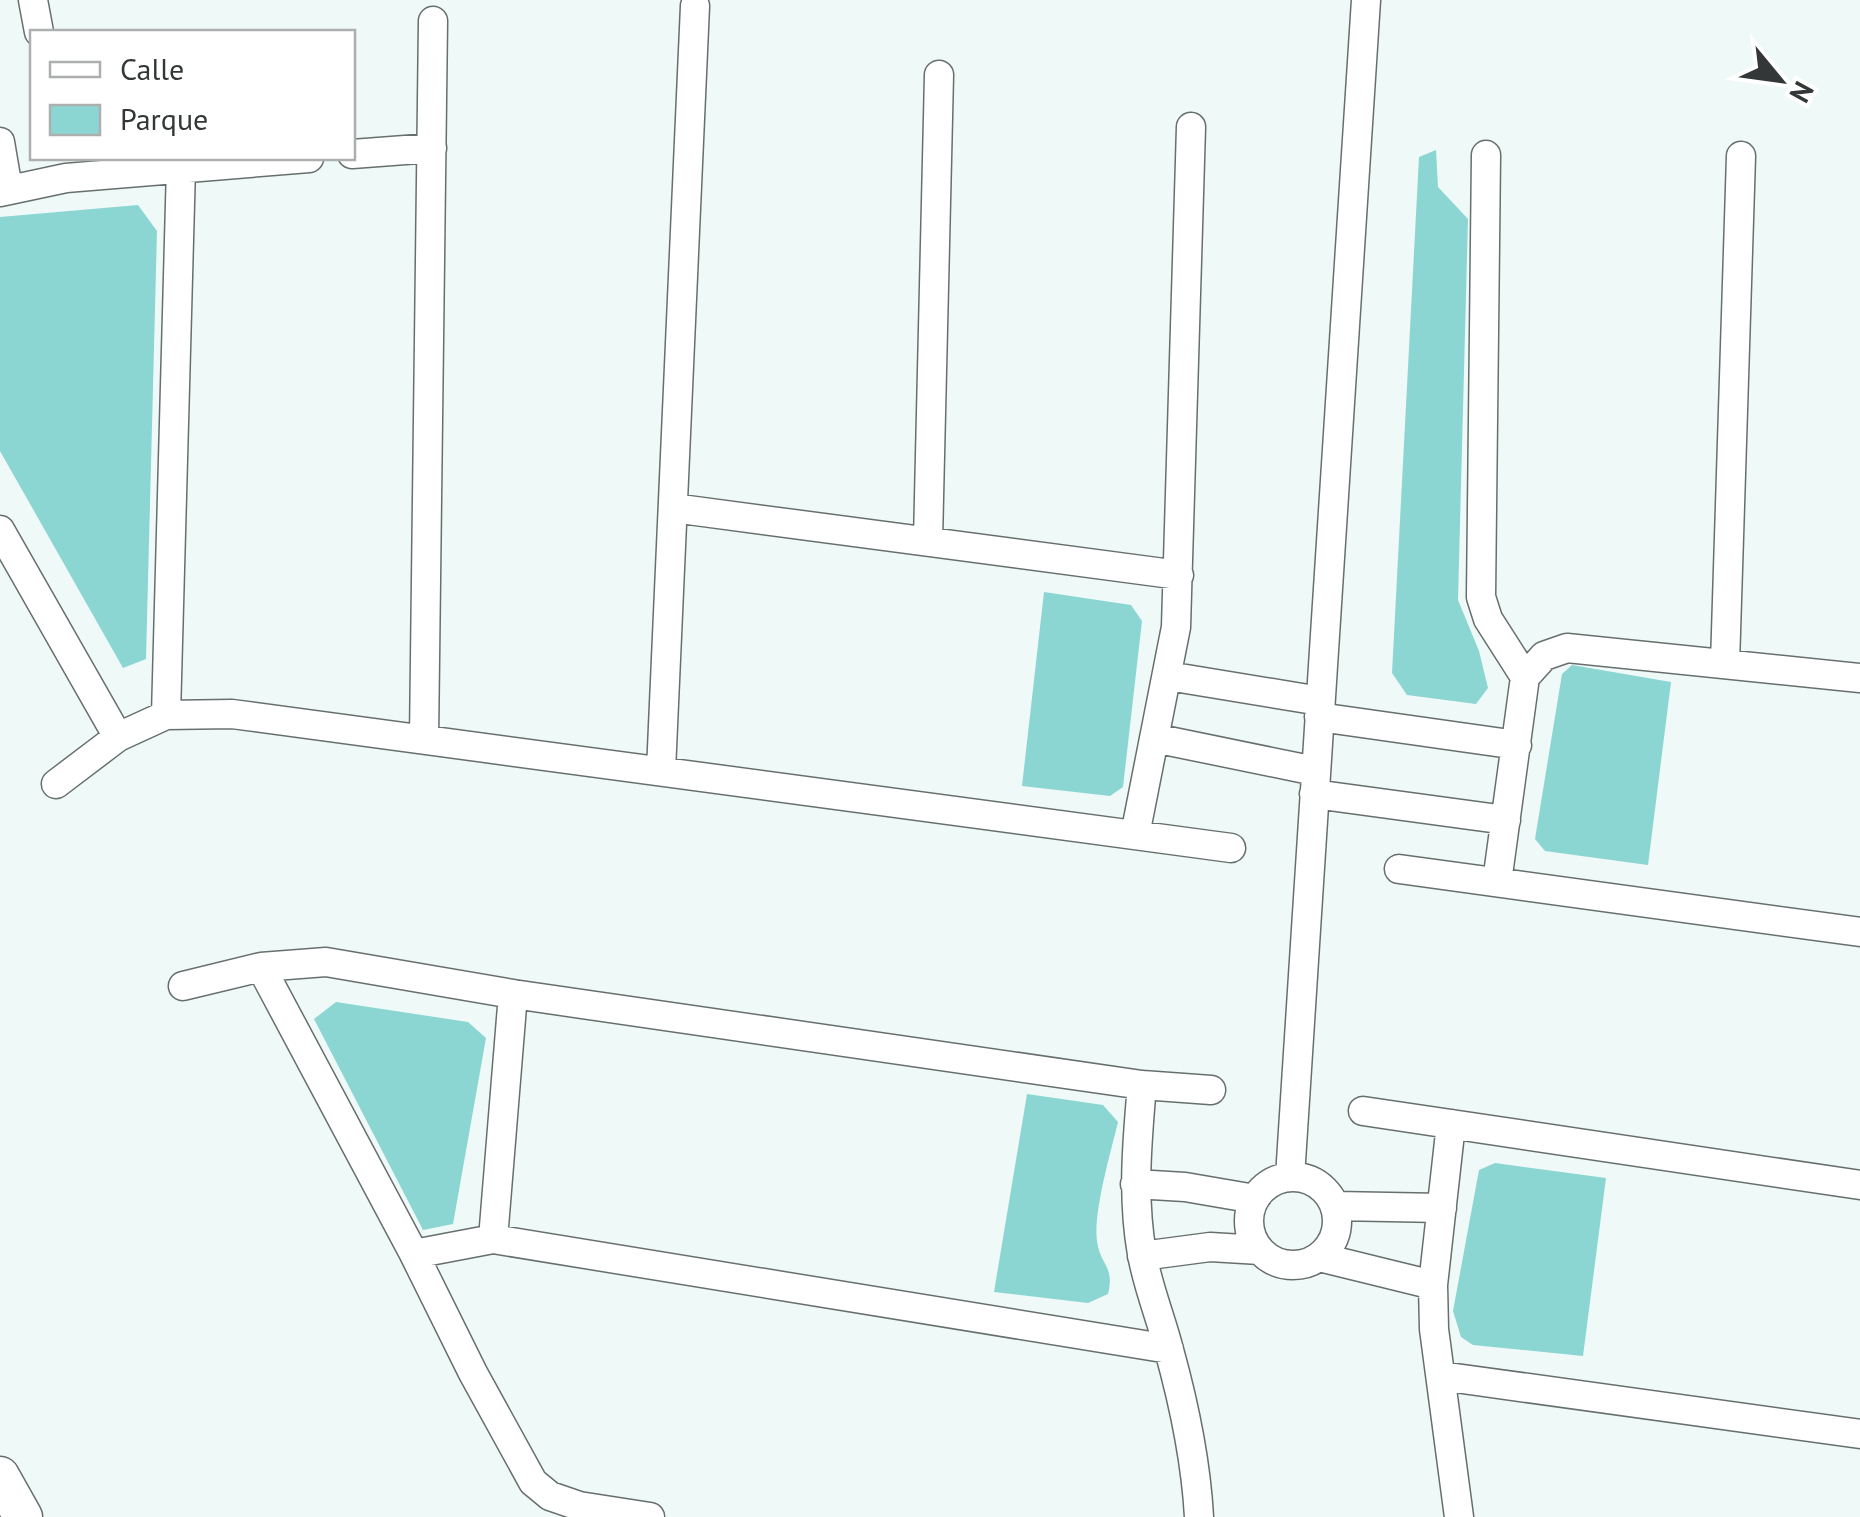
<svg xmlns="http://www.w3.org/2000/svg" width="1860" height="1517" font-family="'PT Sans',sans-serif">
  <style>
    .green { fill: #8bd6d2 }
    .lines { fill: none; stroke-linecap: round; stroke-linejoin: round }
    .street-casing { stroke: #676f6e; stroke-width: 31 }
    .secondary-casing { stroke: #676f6e; stroke-width: 41 }
    .street { stroke: #fff; stroke-width: 28 }
    .secondary { stroke: #fff; stroke-width: 38 }
  </style>
  <rect width="100%" height="100%" fill="#eff9f8"/>
  <path class="green" d="M1436,150L1438,187L1468,219L1458,600L1479,651L1488,688L1476,704L1407,695L1392,673L1419,157Z
    M138,205L157,231L146,659L123,668L0,451V217Z
    M1044,592L1131,605L1142,621L1123,787L1110,796L1022,786Z
    M1572,665L1671,682L1648,865L1545,851L1535,839L1562,674Z
    M336,1002L468,1022L486,1038L453,1224L423,1230L314,1019Z
    M1027,1094L1103,1105L1118,1122C1111,1151 1093,1213 1097,1241C1100,1265 1115,1266 1108,1294L1088,1303L994,1292Z
    M1495,1163L1606,1178L1583,1356L1473,1345L1461,1337L1453,1311L1479,1170Z"/>
  <g class="lines">
    <g class="street-casing">
      <path id="street" d="M33,0L39,32
        M0,142L8,189
        M352,154L432,148
        M1486,155L1481,597L1488,619L1525,677
        M0,192L66,178L309,158
        M673,508L1179,575
        M0,530L118,737
        M928,540L939,75
        M1725,664L1741,156
        M1168,676L1320,701
        M166,715L181,167
        M1319,717L1517,745
        M1154,738L1315,771
        M424,739L433,21
        M661,771L695,6
        M56,784L118,737L166,715L232,714L1231,848
        M1314,794L1506,820
        M1135,835L1176,627L1191,127
        M1399,869L1860,932
        M1497,882L1525,677L1544,656L1567,648L1860,678
        M261,967L414,1254L473,1373L533,1482L550,1496L579,1506L650,1517
        M183,986L261,967L326,962L513,994L1142,1085L1211,1090
        M1142,1085C1137,1142 1132,1198 1142,1254C1148,1288 1161,1318 1169,1350C1184,1404 1196,1462 1199,1517
        M1363,1111L1860,1185
        M1451,1124L1433,1285L1434,1329L1459,1517
        M1290,1177L1366,0
        M1249 1221a44 44 0 1 1 88 0a44 44 0 1 1-88 0Z
        M1135,1184L1185,1187L1255,1199
        M1335,1206L1442,1208
        M493,1239L513,994
        M414,1254L493,1239L1169,1349
        M1142,1256L1210,1247L1260,1250
        M1319,1257L1433,1285
        M1441,1376L1860,1434"/>
    </g>
    <g class="secondary-casing">
      <path id="secondary" d="M0,1476L23,1517"/>
    </g>
    <use href="#street" class="street"/>
    <use href="#secondary" class="secondary"/>
  </g>
  <rect x="30" y="30" width="325" height="130" fill="#ffffff" stroke="#adafaf" stroke-width="2.5"/>
  <rect x="50" y="62" width="50" height="15" fill="#ffffff" stroke="#adafaf" stroke-width="2.5"/>
  <text x="120" y="80" font-size="30" fill="#333737">Calle</text>
  <rect x="50" y="105" width="50" height="30" fill="#8bd6d2" stroke="#adafaf" stroke-width="2.5"/>
  <text x="120" y="130" font-size="30" fill="#333737">Parque</text>
  <g transform="translate(1780 80) rotate(119)" stroke="#ffffff" stroke-width="8" paint-order="stroke">
  <path d="M0-8L18 38L0 25L-18 38Z" fill="#333737"/>
  <text y="-15" font-size="28" font-weight="bold" text-anchor="middle" fill="#333737">N</text>
  </g>
</svg>
